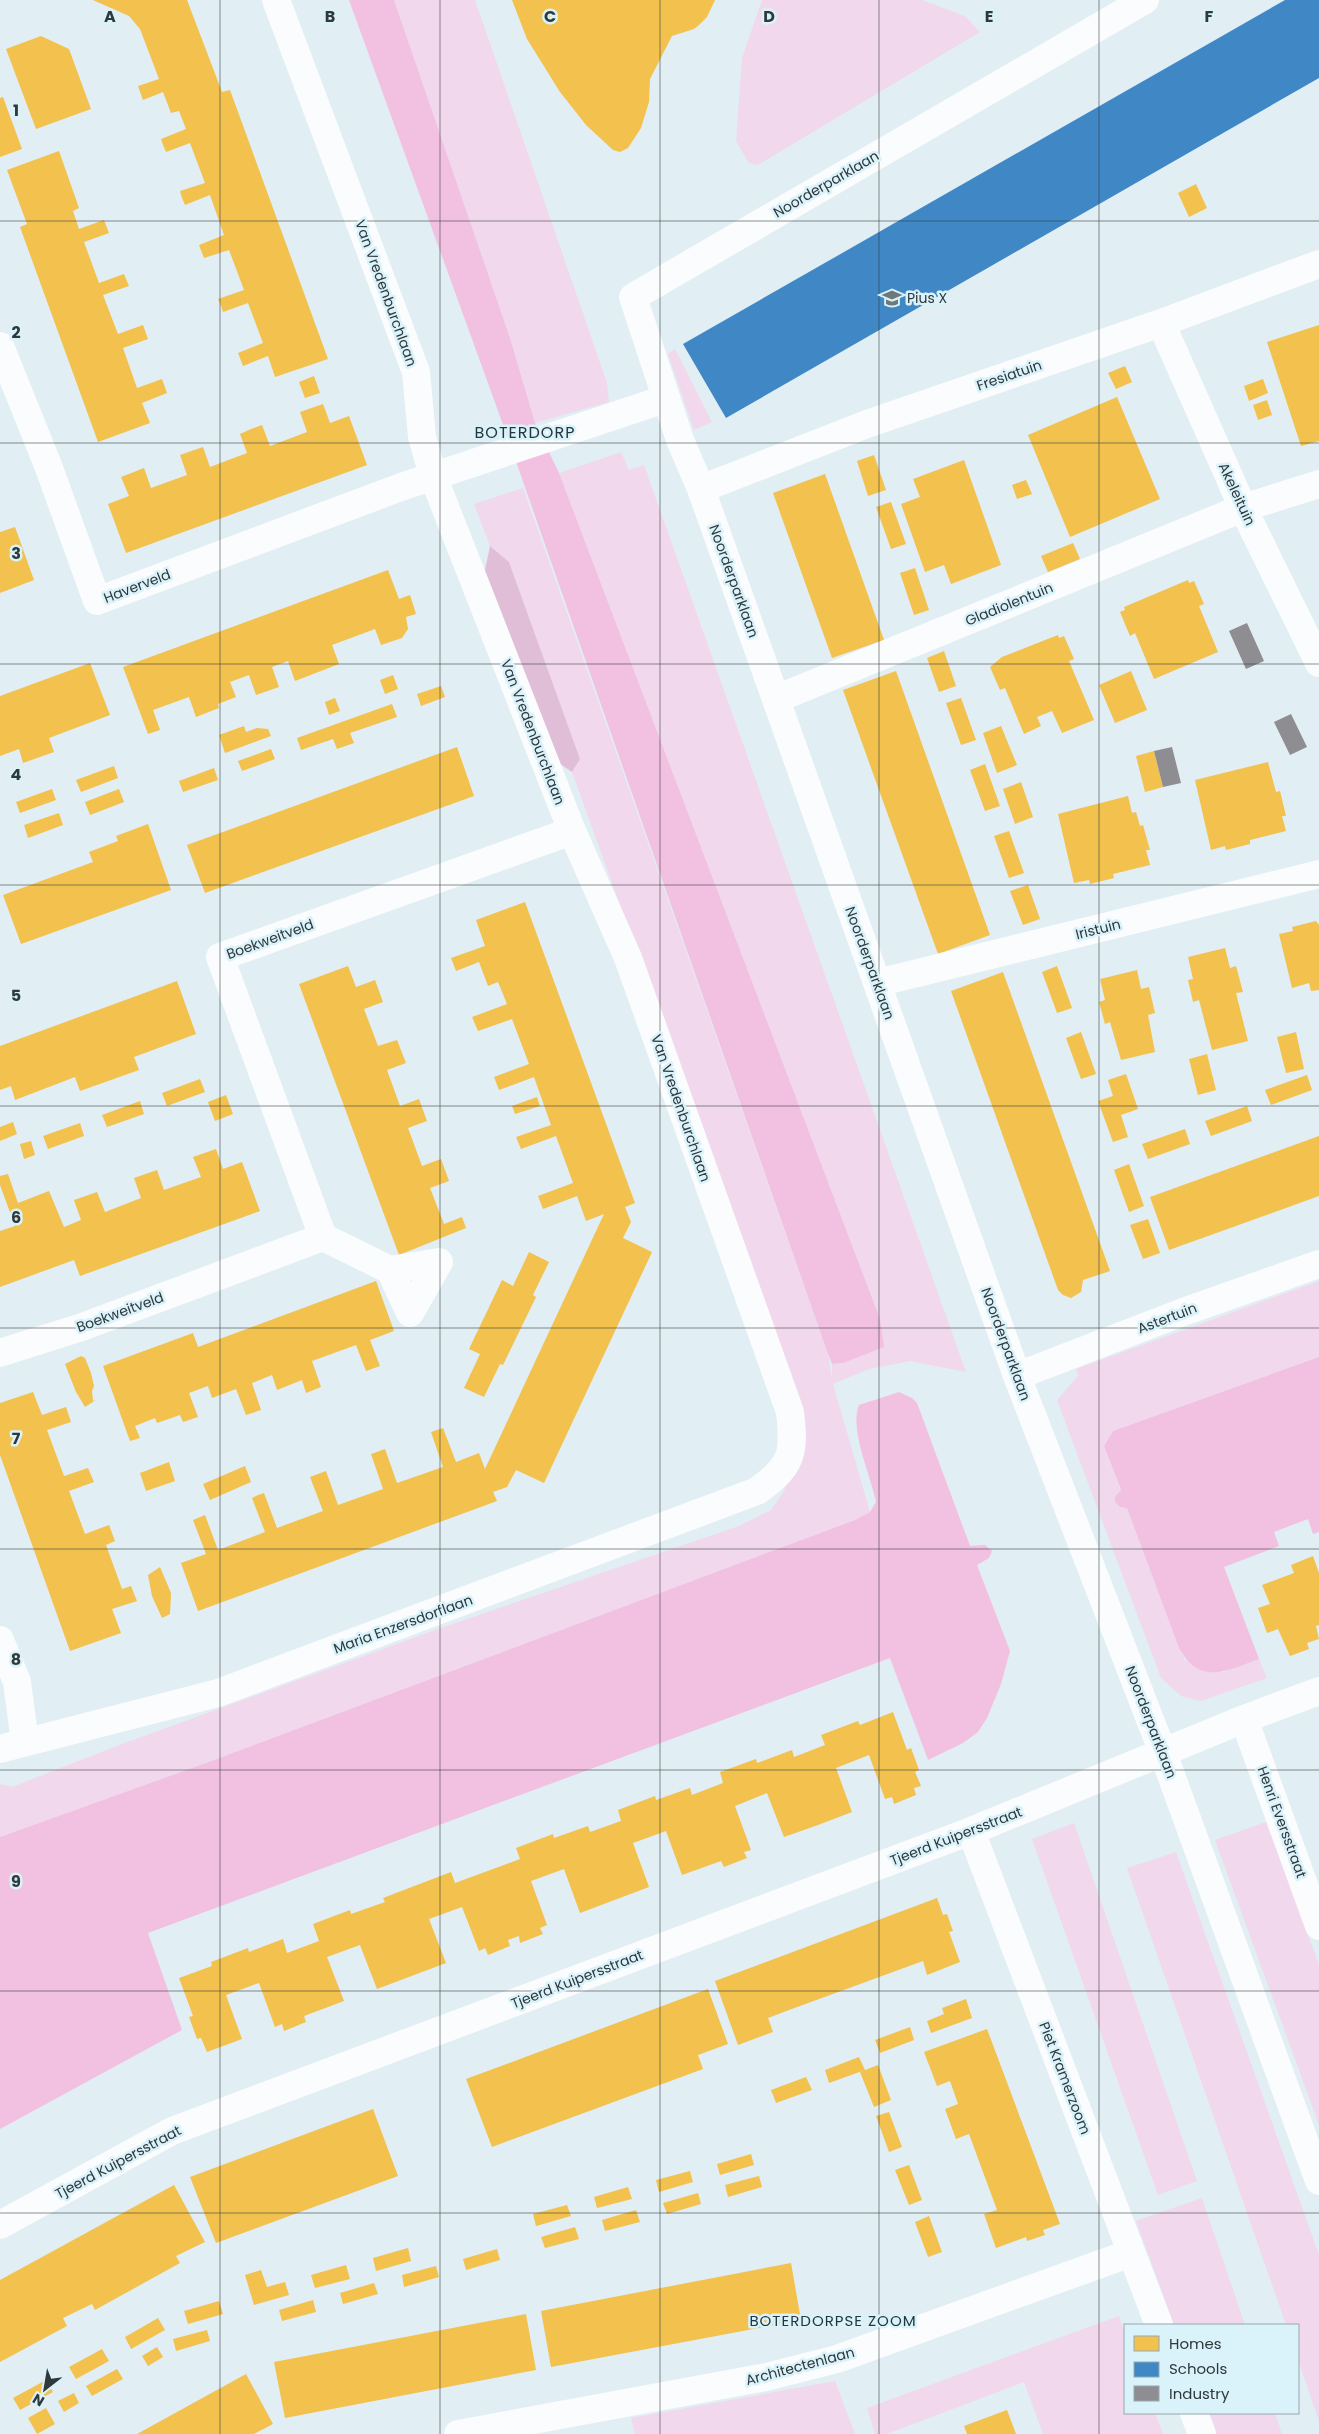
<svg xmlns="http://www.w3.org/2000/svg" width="1319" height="2434" font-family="Poppins,sans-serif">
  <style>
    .green { fill: #f2d8ec }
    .forest { fill: #e1bed8 }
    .water { fill: #f2c0e1 }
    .homes { fill: #f2c14e }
    .schools { fill: #3f88c5 }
    .industry { fill: #8d8d92 }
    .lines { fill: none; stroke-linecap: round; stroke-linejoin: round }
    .street { stroke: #fafcfd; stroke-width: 28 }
    .grid { fill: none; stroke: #2f383b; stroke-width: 1; stroke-opacity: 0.55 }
    .labels { text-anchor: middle; stroke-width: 5; stroke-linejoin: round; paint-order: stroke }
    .street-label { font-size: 14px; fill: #2f383b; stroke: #daf2fa }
    .poi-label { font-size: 14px; fill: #2f383b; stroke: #daf2fa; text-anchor: start }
    .neighbourhood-label { font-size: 15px; letter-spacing: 1px; fill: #25373e; stroke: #daf2fa }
    .quarter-label { font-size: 16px; letter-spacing: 1px; fill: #25373e; stroke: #daf2fa }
    .grid-label { font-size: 16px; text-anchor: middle; font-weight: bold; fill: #2f383b; stroke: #daf2fa; stroke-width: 5; stroke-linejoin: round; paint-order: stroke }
  </style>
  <rect width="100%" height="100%" fill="#e1eef3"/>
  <path class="green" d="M394,0H475L607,383L609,402L535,423L510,338Z
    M762,0H922L965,16L980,32L758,165L749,163L736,141L742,58Z
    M675,349L712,422L694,430L668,354Z
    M621,452L629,470L644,465L966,1372L910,1361L869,1369L833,1384L870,1512L855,1520L206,1763L0,1837V1784L12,1787L122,1744L438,1629L739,1526L771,1510L784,1491L797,1458L795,1391L572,772L580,759L509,562L490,546L474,504L523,488L828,1354L832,1379V1364L843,1363L880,1319L559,473Z
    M1319,1281V1357L1113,1431L1104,1446L1179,1648L1185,1660L1223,1672L1259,1659L1267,1678L1201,1701L1181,1696L1161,1678L1057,1400L1078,1376L1076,1369Z
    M1266,1822L1319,1965V2125L1215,1840Z
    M1074,1823L1197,2181L1158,2195L1032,1839Z
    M1176,1852L1319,2255V2421L1298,2360V2325H1286L1127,1868Z
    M1202,2198L1245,2325H1174L1136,2221Z
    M1119,2316L1125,2334V2413H1155L1163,2434H1043L1024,2382L887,2434H875L867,2408Z
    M835,2381L855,2434H635L631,2418Z
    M1207,2413H1275L1282,2434H1215Z"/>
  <path class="forest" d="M490,546L509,562L580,759L572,772L550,757L481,589Z"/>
  <path class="water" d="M349,0H394L510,338L535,423L559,473L880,1319L884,1347L843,1363L832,1364L828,1354L505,430Z
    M1319,1357V1532L1313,1534L1308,1519L1274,1532L1279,1546L1224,1567L1259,1659C1226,1671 1200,1686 1179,1648L1127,1508L1120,1507L1115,1502V1497L1121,1490L1104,1446L1113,1431Z
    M899,1392L912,1398L917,1403L970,1546L985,1545L992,1551L989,1558L977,1565L1010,1651L1001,1684L987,1718L978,1732L963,1743L928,1760L890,1658L148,1933L182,2030L0,2129V1837L206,1763L855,1520L870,1512L876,1502C871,1476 849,1429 859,1405Z"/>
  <path class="homes" d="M93,0H187L222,92L230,90L328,359L275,377L268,356L243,366L238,353L263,343L248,303L223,312L221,306L218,299L244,290L229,250L204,258L199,245L224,235L210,195L185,205L182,198L180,191L205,183L190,143L166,152L163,145L161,139L186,129L179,111L171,113L163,92L143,100L138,86L159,79L140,29L129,16Z
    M512,0H715L707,17L699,25L694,29L672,36L650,79L649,102L641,128L628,148L620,152L613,150L586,125L560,92L527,39Z
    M41,36L69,49L91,109L36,129L6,49Z
    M3,97L22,149L0,157V98Z
    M59,151L79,208L73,211L79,229L104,220L109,233L84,242L99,283L124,274L129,286L103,295L118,334L143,325L148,339L123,348L137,388L162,379L167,393L142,403L150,423L98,442L20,227L27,224L7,170Z
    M1196,184L1207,208L1189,217L1178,193Z
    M1319,325V441L1301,446L1267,342Z
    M1125,366L1132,382L1116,389L1108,373Z
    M314,376L320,393L305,398L299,382Z
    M1263,379L1268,393L1249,401L1244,386Z
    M1117,397L1160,499L1070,537L1028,435Z
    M1267,400L1272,415L1258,420L1253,405Z
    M323,404L330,423L349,416L367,465L126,553L108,504L129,496L121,477L144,468L151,488L187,475L180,455L203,447L210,467L247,453L240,434L251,429L262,425L270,446L307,432L300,412Z
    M874,455L886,490L868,496L857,461Z
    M964,460L1001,565L951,584L944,565L925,572L901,504L920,497L913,479Z
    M825,474L884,640L832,658L773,493Z
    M1026,480L1032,494L1017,499L1012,485Z
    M891,502L906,544L891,549L876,507Z
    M15,527L34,580L0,593V532Z
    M1073,543L1080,559L1048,572L1041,556Z
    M915,568L929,610L914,615L900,573Z
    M388,570L399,599L410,595L416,614L406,617L408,629L402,638L381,645L375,629L332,645L339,664L295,681L288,661L272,667L279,687L256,695L249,675L230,682L236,697L218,704L219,708L196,717L189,697L153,710L160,730L148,734L123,667Z
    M1188,580L1189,583L1194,581L1204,604L1199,606L1218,652L1154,679L1135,633L1130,636L1120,612L1125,610L1124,607Z
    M1058,635L1059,638L1064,636L1074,659L1069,661L1094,720L1062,733L1052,711L1037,717L1041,726L1024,734L1005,688L1000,690L990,667L1002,657Z
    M944,651L956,686L939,692L927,658Z
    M90,663L110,715L49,738L54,752L23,763L19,749L0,756V696Z
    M896,671L990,935L938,954L843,690Z
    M1131,671L1147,710L1115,723L1099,685Z
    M393,675L398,689L385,694L380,680Z
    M441,686L445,697L421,706L417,694Z
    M335,698L340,711L329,715L325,702Z
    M961,698L976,740L961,745L946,703Z
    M392,704L397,717L350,733L354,743L337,749L333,739L301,750L297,738Z
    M244,726L246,732L257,728L268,729L271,736L225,753L219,735Z
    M1001,726L1017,765L997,773L983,733Z
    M457,747L474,796L205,893L187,845Z
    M271,749L275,759L242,771L238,761Z
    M1154,751L1163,787L1145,792L1136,756Z
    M1268,762L1276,792L1280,791L1286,816H1282L1286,831L1250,840V844L1226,850L1225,846L1211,850L1195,780Z
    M985,764L1000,806L985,811L970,770Z
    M114,766L118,778L81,792L76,780Z
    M214,768L218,780L183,792L179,781Z
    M1021,782L1033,817L1015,824L1003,789Z
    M52,789L56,800L20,813L16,802Z
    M119,789L124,802L90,815L85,802Z
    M1128,796L1132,813L1136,812L1140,826L1143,825L1150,850H1146L1150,865L1113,874L1114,878L1090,884L1089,880L1074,883L1058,814Z
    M59,813L63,825L28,838L24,825Z
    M148,824L171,890L21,944L3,895L93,862L89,852L118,841L116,836Z
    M1009,831L1024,873L1009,878L994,836Z
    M1028,885L1040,919L1023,925L1010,891Z
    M525,902L635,1203L625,1207L631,1222L623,1238L652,1252L544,1483L516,1470L507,1487L493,1492L497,1501L198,1611L181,1563L206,1554L193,1520L205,1515L218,1550L265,1532L252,1498L258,1495L264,1493L277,1528L323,1511L310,1477L326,1471L338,1505L383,1489L371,1454L385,1449L397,1483L443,1467L431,1432L443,1428L456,1462L479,1453L485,1469L604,1214L586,1221L577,1196L543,1209L538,1196L573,1183L556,1136L521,1149L516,1137L551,1125L534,1077L499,1090L494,1077L529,1064L512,1019L478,1031L472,1017L507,1004L498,982L488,986L479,962L456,971L451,958L485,946L476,920Z
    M1316,921L1319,925V990L1311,991L1309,983L1292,988L1279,934L1293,931L1292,927Z
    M1225,948L1230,968L1236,966L1243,992L1236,993L1248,1041L1212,1050L1199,1000L1193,1002L1188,980L1193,979L1188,957Z
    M348,966L356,987L375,980L383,1002L364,1009L378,1046L397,1040L406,1063L387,1070L400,1106L419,1099L427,1121L408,1128L422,1166L441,1159L449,1181L430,1188L444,1224L462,1217L466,1228L399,1255L299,984Z
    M1057,966L1072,1008L1057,1013L1042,972Z
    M1137,970L1141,989L1149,987L1155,1013L1148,1015L1155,1052L1121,1060L1110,1022L1105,1024L1099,1002L1105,1000L1100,979Z
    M1003,972L1110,1271L1083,1280L1081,1292L1071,1298L1063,1295L1058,1290L951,991Z
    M177,981L196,1034L134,1057L139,1070L80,1091L75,1077L15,1100L11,1086L0,1090V1046Z
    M1081,1032L1096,1074L1081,1079L1066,1038Z
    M1296,1032L1304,1069L1286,1073L1277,1037Z
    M1207,1054L1216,1090L1198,1095L1189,1059Z
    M1126,1074L1138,1109L1121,1115L1128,1137L1113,1142L1098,1101L1113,1096L1108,1080Z
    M1307,1075L1312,1090L1271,1105L1265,1090Z
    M200,1079L205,1092L167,1106L162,1093Z
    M226,1095L233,1114L215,1121L208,1102Z
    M537,1097L540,1106L515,1114L512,1106Z
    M140,1101L144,1114L107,1127L102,1115Z
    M1247,1106L1252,1121L1211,1136L1205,1121Z
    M13,1122L17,1134L0,1141V1127Z
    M80,1123L84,1136L48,1149L43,1136Z
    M1185,1129L1190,1144L1148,1159L1142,1144Z
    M1319,1136V1196L1169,1250L1150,1197Z
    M31,1141L35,1155L24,1159L20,1144Z
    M216,1149L223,1169L242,1162L260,1211L80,1276L74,1260L0,1287V1231L15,1226L0,1185V1176L8,1174L18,1203L49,1191L64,1227L81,1220L74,1200L97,1192L105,1212L141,1198L134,1178L157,1170L164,1190L181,1184L201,1177L193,1157Z
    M1129,1164L1144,1206L1129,1212L1114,1170Z
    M1148,1219L1160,1253L1143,1259L1130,1225Z
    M529,1252L549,1262L533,1295L536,1297L503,1365L500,1364L484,1397L464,1388L480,1354L469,1349L502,1280L513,1286Z
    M376,1281L394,1331L370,1340L380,1366L366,1371L356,1345L312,1361L321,1387L306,1393L302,1380L277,1390L272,1375L252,1383L261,1410L246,1415L236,1389L212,1398L208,1386L189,1393L198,1417L183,1422L180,1415L157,1423L155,1418L135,1426L140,1438L130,1441L103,1366L193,1333L198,1347Z
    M81,1356L85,1358L91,1373L94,1386L92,1391L93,1401L96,1400L85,1407L76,1392L65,1364Z
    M33,1392L42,1415L66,1407L71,1422L47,1430L64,1476L88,1468L94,1482L69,1491L85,1534L109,1525L115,1541L106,1545L122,1589L131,1586L137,1601L112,1609L121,1633L70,1651L0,1455V1403Z
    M169,1462L175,1481L146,1491L140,1473Z
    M245,1466L251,1482L210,1500L203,1484Z
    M1313,1556L1319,1573V1625L1316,1626L1319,1639L1307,1643L1309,1649L1290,1656L1278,1629L1267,1633L1258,1608L1270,1604L1262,1585L1294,1573L1291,1565Z
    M160,1567L171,1593L170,1614L162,1618L152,1596L148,1575Z
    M893,1712L907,1750L911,1748L919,1770L915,1772L921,1786L914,1788L916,1795L894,1804L892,1797L885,1799L869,1755L836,1768L852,1812L818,1825L784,1837L767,1793L735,1806L751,1850L744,1852L747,1858L724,1867L721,1861L682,1875L666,1831L633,1843L649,1887L580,1913L564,1869L531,1881L547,1925L540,1928L543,1934L520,1943L519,1936L508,1940L510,1946L488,1955L485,1948L479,1951L462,1907L429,1919L446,1963L377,1989L360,1945L327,1957L344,2001L304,2016L306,2022L284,2031L282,2024L275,2027L259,1983L226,1995L242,2039L207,2052L201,2038L197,2039L189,2017L193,2016L179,1978L212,1966L211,1962L248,1948L249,1952L283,1939L287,1953L319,1941L313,1924L350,1910L351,1914L385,1902L383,1898L451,1872L455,1883L520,1859L516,1848L553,1834L554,1838L588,1826L590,1832L621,1821L618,1810L655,1796L656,1800L690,1788L692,1795L723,1783L720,1772L756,1759L757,1763L792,1750L794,1757L825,1745L821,1735L858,1721L860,1725Z
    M937,1898L943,1915L947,1914L953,1931L949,1932L960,1962L927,1975L923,1961L789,2010L768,2018L773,2032L738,2045L715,1981Z
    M708,1989L728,2044L698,2055L703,2069L492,2147L466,2079Z
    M966,1999L972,2018L931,2033L927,2021L944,2014L942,2008Z
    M910,2027L914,2040L880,2053L875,2040Z
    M987,2029L1060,2224L1043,2230L1045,2235L1027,2241L1026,2237L996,2248L984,2214L997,2210L969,2134L956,2139L945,2109L958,2104L950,2081L937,2086L924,2052Z
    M859,2057L865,2070L829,2083L825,2070Z
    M878,2065L891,2100L874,2107L860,2072Z
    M806,2077L812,2090L776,2103L771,2090Z
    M373,2109L398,2176L216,2243L190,2177Z
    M889,2112L902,2147L889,2152L876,2116Z
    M751,2154L754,2165L720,2175L717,2164Z
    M909,2165L922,2200L909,2205L895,2170Z
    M690,2171L693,2182L659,2192L656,2180Z
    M759,2176L762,2187L728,2197L725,2185Z
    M174,2185L205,2242L176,2256L180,2263L95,2310L92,2304L63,2318L67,2326L0,2362V2280Z
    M628,2187L632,2199L597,2208L594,2197Z
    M698,2193L701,2204L667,2214L663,2203Z
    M567,2205L571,2216L536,2226L533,2214Z
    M636,2210L640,2222L605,2231L602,2220Z
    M929,2216L942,2252L928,2257L915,2222Z
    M575,2227L579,2239L545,2248L541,2237Z
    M408,2248L411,2261L376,2271L373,2258Z
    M497,2249L500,2260L466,2270L463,2259Z
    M791,2263L801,2320L551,2367L541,2311Z
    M346,2265L350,2279L315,2288L311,2275Z
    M436,2266L439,2277L404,2287L402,2275Z
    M261,2270L267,2287L285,2282L289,2295L254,2305L245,2275Z
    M374,2283L378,2294L343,2304L340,2293Z
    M313,2300L316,2312L282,2321L279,2310Z
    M219,2301L223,2314L188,2324L184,2311Z
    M526,2314L536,2370L285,2418L274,2362Z
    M158,2318L165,2330L131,2349L125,2337Z
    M207,2330L210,2341L176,2351L173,2339Z
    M157,2347L163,2357L148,2366L142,2356Z
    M102,2349L109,2361L76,2379L69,2367Z
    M117,2369L123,2379L92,2396L86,2386Z
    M246,2374L273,2424L254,2434H137Z
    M46,2380L53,2392L20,2410L13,2398Z
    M74,2393L79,2403L64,2412L58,2401Z
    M46,2408L55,2424L37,2434L28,2418Z
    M1007,2410L1016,2434H967L964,2426Z"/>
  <path class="schools" d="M1285,0H1319V78L726,418L683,344Z"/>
  <path class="industry" d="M1247,623L1264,661L1246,669L1229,631Z
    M1291,714L1307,747L1290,755L1274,722Z
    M1172,747L1181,783L1163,787L1154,751Z"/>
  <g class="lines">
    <path class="street" d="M1145,0L633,297L680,440L701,489L1017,1376L1163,1753L1319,2181
      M1161,323L1243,508L1319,663
      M0,346L49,468L97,601L401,487L665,399
      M701,489L867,424L1161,323L1319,264
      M776,699L1243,508L1319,484
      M877,983L1319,874
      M323,1237L390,1270L410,1313L439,1262L390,1270
      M0,1353L82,1327L323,1237L220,957L572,831
      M1017,1376L1183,1312L1319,1264
      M0,1640L17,1682L25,1742
      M1244,1719L1319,1926
      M0,1749L218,1693L757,1491C792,1466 795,1454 790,1412L628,958L572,831L433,476L422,437L416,372L276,0
      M971,1831L1159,2325
      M0,2225L172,2131L971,1831L1244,1719L1319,1691
      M1194,2413L1202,2434
      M458,2434L766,2377L837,2359L1131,2253"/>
  </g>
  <path class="grid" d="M220,0V2434M440,0V2434M660,0V2434M879,0V2434M1099,0V2434M0,221H1319M0,443H1319M0,664H1319M0,885H1319M0,1106H1319M0,1328H1319M0,1549H1319M0,1770H1319M0,1991H1319M0,2213H1319"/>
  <defs>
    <g id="school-bare" transform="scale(1.5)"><path d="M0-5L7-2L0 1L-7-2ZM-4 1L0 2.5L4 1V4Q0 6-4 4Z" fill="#6d787b" stroke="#daf2fa" stroke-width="2.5" paint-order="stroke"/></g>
  </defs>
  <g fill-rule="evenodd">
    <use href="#school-bare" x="892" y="298"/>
  </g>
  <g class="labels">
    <g class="street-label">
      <text transform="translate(826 184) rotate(-30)" y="5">Noorderparklaan</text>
      <text transform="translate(386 293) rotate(70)" y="5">Van Vredenburchlaan</text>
      <text transform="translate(1009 375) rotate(-19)" y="5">Fresiatuin</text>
      <text transform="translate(1237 494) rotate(65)" y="5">Akeleituin</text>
      <text transform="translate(734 581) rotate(70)" y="5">Noorderparklaan</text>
      <text transform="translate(137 586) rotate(-21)" y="5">Haverveld</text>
      <text transform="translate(1009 604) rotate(-22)" y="5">Gladiolentuin</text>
      <text transform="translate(533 732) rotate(69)" y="5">Van Vredenburchlaan</text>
      <text transform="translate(1098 929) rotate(-14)" y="5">Iristuin</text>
      <text transform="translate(270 939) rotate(-20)" y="5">Boekweitveld</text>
      <text transform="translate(870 963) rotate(70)" y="5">Noorderparklaan</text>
      <text transform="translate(681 1108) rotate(71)" y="5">Van Vredenburchlaan</text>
      <text transform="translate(120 1312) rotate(-20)" y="5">Boekweitveld</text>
      <text transform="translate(1167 1318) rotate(-21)" y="5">Astertuin</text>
      <text transform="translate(1006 1344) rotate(70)" y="5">Noorderparklaan</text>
      <text transform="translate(403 1624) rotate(-20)" y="5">Maria Enzersdorflaan</text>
      <text transform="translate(1151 1722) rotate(69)" y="5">Noorderparklaan</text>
      <text transform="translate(1282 1822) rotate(70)" y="5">Henri Eversstraat</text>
      <text transform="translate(956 1836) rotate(-21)" y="5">Tjeerd Kuipersstraat</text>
      <text transform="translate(577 1979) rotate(-21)" y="5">Tjeerd Kuipersstraat</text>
      <text transform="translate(1065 2078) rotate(69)" y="5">Piet Kramerzoom</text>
      <text transform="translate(118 2162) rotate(-28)" y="5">Tjeerd Kuipersstraat</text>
      <text transform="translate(800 2366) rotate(-15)" y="5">Architectenlaan</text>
    </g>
    <g class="poi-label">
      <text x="907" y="303">Pius X</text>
    </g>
    <g class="neighbourhood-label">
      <text x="833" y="2326">BOTERDORPSE ZOOM</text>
    </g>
    <g class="quarter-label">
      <text x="525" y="438">BOTERDORP</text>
    </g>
  </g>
  <g class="grid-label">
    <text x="110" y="22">A</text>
    <text x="330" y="22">B</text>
    <text x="550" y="22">C</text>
    <text x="769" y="22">D</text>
    <text x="989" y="22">E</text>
    <text x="1209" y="22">F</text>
    <text x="16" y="116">1</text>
    <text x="16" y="338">2</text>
    <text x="16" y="559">3</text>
    <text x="16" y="780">4</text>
    <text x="16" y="1001">5</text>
    <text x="16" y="1223">6</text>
    <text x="16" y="1444">7</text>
    <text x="16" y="1665">8</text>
    <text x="16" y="1887">9</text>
  </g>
  <rect x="1124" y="2324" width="175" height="90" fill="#daf2fa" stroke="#96a8ae"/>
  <rect x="1134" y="2336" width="25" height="15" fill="#f2c14e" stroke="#96a8ae"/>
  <text x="1169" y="2349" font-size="15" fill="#2f383b">Homes</text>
  <rect x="1134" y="2362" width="25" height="15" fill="#3f88c5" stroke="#96a8ae"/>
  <text x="1169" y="2374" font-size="15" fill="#2f383b">Schools</text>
  <rect x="1134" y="2386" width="25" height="15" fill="#8d8d92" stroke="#96a8ae"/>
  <text x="1169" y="2399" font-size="15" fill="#2f383b">Industry</text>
  <g transform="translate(45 2389) rotate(211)" stroke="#daf2fa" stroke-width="4" paint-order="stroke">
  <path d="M0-4L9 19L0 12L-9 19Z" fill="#2f383b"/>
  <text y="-8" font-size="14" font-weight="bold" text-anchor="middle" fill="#2f383b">N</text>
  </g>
</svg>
